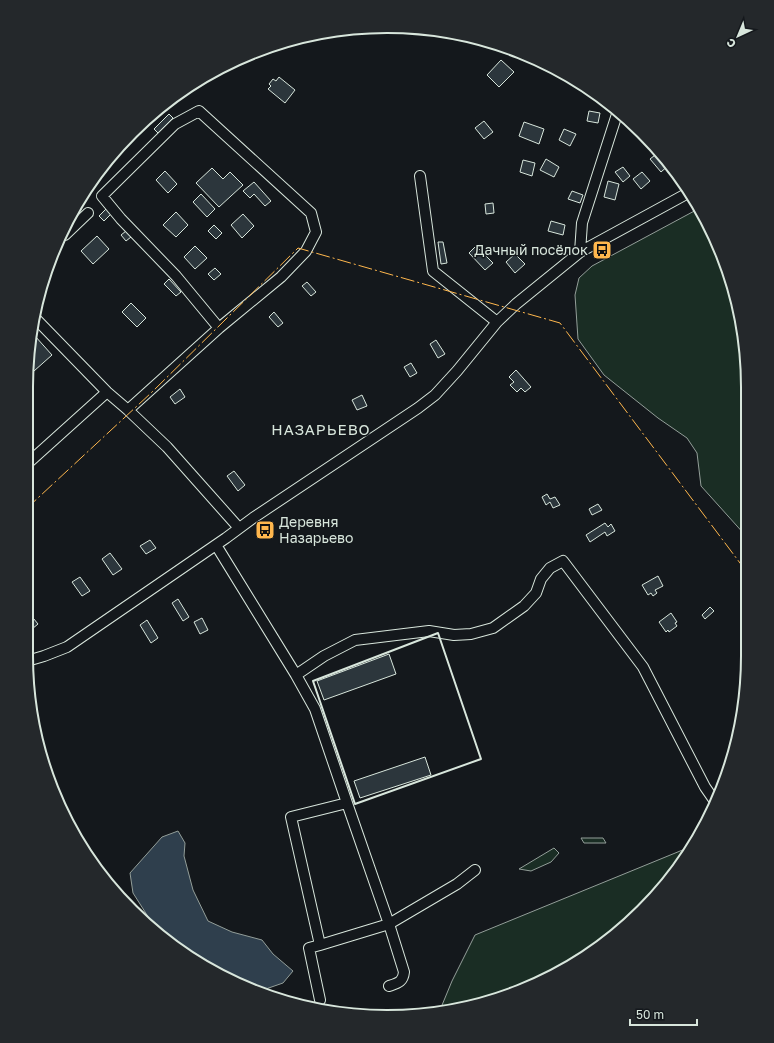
<svg xmlns="http://www.w3.org/2000/svg" width="774" height="1043" font-family="'Golos Text',sans-serif">
  <style>
    .green { fill: #1a2d24; stroke: #939e99 }
    .water { fill: #2f3f4d; stroke: #939e99 }
    .building { fill: #2c363c; stroke: #d8e6dc }
    .lines { fill: none; stroke-linecap: round; stroke-linejoin: round }
    .minor-casing { stroke: #d8e6dc; stroke-width: 12 }
    .minor { stroke: #14181c; stroke-width: 10 }
    .wall { stroke: #d8e6dc; stroke-width: 2 }
    .power { stroke: #ffb74d; stroke-width: 1; stroke-dasharray: 14 3 2 3; stroke-linecap: butt }
    .labels { text-anchor: middle; stroke-width: 3; stroke-linejoin: round; paint-order: stroke }
    .poi-label { font-size: 14px; fill: #d8e6dc; stroke: #14181c; text-anchor: end }
    .neighbourhood-label { font-size: 15px; letter-spacing: 1px; fill: #d8e6dc; stroke: #14181c }
    .rim { fill: none; stroke: #d8e6dc; stroke-width: 2 }
  </style>
  <rect width="100%" height="100%" fill="#14181c"/>
  <path class="green" d="M698,209L720,249L745,340L746,536L701,486L697,453L687,438L658,418L604,375L578,339L575,295L579,278L592,266Z
    M581,838H603L606,843H584Z
    M692,847L658,894L607,943L503,998L440,1010L452,981L475,935L685,849Z
    M554,848L559,853L551,862L531,871L519,869Z"/>
  <path class="water" d="M178,831L185,843L184,856L193,890L208,921L232,932L262,940L273,954L293,971L283,983L260,991L227,980L153,930L147,915L133,893L130,873L162,837Z"/>
  <path class="building" d="M501,60L514,72L499,87L487,75Z
    M279,77L295,90L285,103L268,89L271,86L269,84L273,79L276,81Z
    M589,111L600,113L598,123L587,121Z
    M169,114L173,118L158,133L154,129Z
    M484,121L493,132L484,139L475,128Z
    M524,122L544,129L539,144L519,136Z
    M564,129L576,134L570,146L559,140Z
    M659,152L670,164L661,172L650,159Z
    M546,159L559,167L554,177L540,170Z
    M523,160L535,163L532,176L520,172Z
    M623,167L630,176L623,182L615,172Z
    M212,168L223,179L230,172L243,185L219,207L196,183Z
    M165,171L177,184L168,193L156,180Z
    M642,172L650,181L641,189L633,179Z
    M608,181L619,184L615,200L604,197Z
    M254,182L271,201L265,206L254,194L250,198L243,191Z
    M572,191L583,195L580,203L568,199Z
    M201,194L215,209L207,217L193,202Z
    M493,203L494,213L486,214L485,204Z
    M106,209L111,214L104,221L99,216Z
    M176,212L188,225L176,237L163,225Z
    M243,214L254,226L242,238L231,225Z
    M551,221L565,225L563,235L548,231Z
    M214,225L222,233L216,239L208,231Z
    M126,231L131,237L126,241L121,235Z
    M97,236L109,249L93,264L81,251Z
    M438,242H443L447,263L441,264Z
    M195,246L207,258L195,269L184,257Z
    M476,246L493,263L485,270L469,253Z
    M515,254L525,264L515,273L506,262Z
    M215,268L221,274L214,280L208,274Z
    M169,279L181,292L176,296L164,284Z
    M307,282L316,292L311,296L302,286Z
    M131,303L146,318L137,327L122,312Z
    M274,312L283,323L278,327L269,317Z
    M35,336L52,355L34,371L27,362L30,341Z
    M436,340L445,354L438,358L430,344Z
    M411,363L417,373L410,377L404,367Z
    M516,370L531,387L525,392L521,388L517,392L510,385L514,382L509,377Z
    M180,389L185,397L175,404L170,397Z
    M362,395L367,406L357,410L352,400Z
    M27,399L33,405L27,410Z
    M234,471L245,485L238,491L227,476Z
    M547,494L550,499L555,497L560,505L553,508L550,502L546,505L542,497Z
    M598,504L602,510L592,515L589,509Z
    M605,523L608,527L611,524L615,531L607,536L605,532L590,542L586,535Z
    M150,540L156,548L146,554L140,546Z
    M110,553L122,569L113,575L102,559Z
    M658,576L663,586L655,590L657,593L653,596L651,593L648,595L642,585Z
    M80,577L90,591L82,596L72,582Z
    M178,599L189,617L183,621L172,603Z
    M710,607L714,611L705,619L702,615Z
    M29,613L38,624L32,629L26,621V615Z
    M671,613L677,622L675,623L677,626L669,632L668,630L666,632L659,622Z
    M202,618L208,630L200,634L194,622Z
    M147,620L158,638L151,643L140,625Z
    M389,654L396,674L324,700L317,681Z
    M425,757L431,775L360,798L354,781Z"/>
  <g class="lines">
    <g class="minor-casing">
      <path id="minor" d="M420,176L433,271L497,322
        M65,235L88,213
        M580,252L582,223L618,111
        M34,317L107,392L128,410L167,447L239,528
        M128,410L219,328L176,276L121,219L102,196L175,124L199,111L311,213L316,232L306,251L281,277L219,328
        M27,464L107,392
        M216,545L296,675L324,656L355,640L429,631L454,635L471,634L493,628L524,606L536,593L541,579L550,568L563,561L643,667L705,787L714,800
        M27,661L44,656L67,647L226,538L253,518L418,408L435,395L457,371L497,322L516,304L580,252L688,193
        M296,675L315,709L347,803L389,924L320,945L291,817L347,803
        M389,986C398,983 403,982 404,972L389,924L457,884L475,870
        M320,1000L309,948L320,945"/>
    </g>
    <use href="#minor" class="minor"/>
    <path class="wall" d="M438,633L481,759L355,804L313,681Z"/>
    <path class="power" d="M26,509L151,393L298,248L560,323L746,571"/>
  </g>
  <defs>
    <g id="bus-square" transform="scale(1)"><rect x="-9" y="-9" width="18" height="18" rx="4" fill="#ffb74d" stroke="#14181c"/><path d="M-5-6H5V4H4V6H2V4H-2V6H-4V4H-5ZM-3.5-4V0h7V-4ZM-3.5 1.2v1.5H-2V1.2ZM2 1.2v1.5H3.5V1.2Z" fill="#111"/></g>
  </defs>
  <g fill-rule="evenodd">
    <use href="#bus-square" x="602" y="250"/>
    <use href="#bus-square" x="265" y="530"/>
  </g>
  <g class="labels">
    <g class="poi-label">
      <text x="588" y="255">Дачный посёлок</text>
      <text x="279" y="527" text-anchor="start">Деревня<tspan x="279" dy="16">Назарьево</tspan></text>
    </g>
    <g class="neighbourhood-label">
      <text x="321" y="435">НАЗАРЬЕВО</text>
    </g>
  </g>
  <path d="M0 0H774V1043H0ZM387 33H387A354 354 0 0 1 741 387V656A354 354 0 0 1 387 1010H387A354 354 0 0 1 33 656V387A354 354 0 0 1 387 33Z" fill="#24282b" fill-rule="evenodd"/>
  <path class="rim" d="M387 33H387A354 354 0 0 1 741 387V656A354 354 0 0 1 387 1010H387A354 354 0 0 1 33 656V387A354 354 0 0 1 387 33Z"/>
  <g transform="translate(738 36) rotate(224)" stroke="#14181c" stroke-width="3" paint-order="stroke">
  <path d="M0-3L7 15L0 10L-7 15Z" fill="#d8e6dc"/>
  <text y="-6" font-size="11" font-weight="bold" text-anchor="middle" fill="#d8e6dc">С</text>
  </g>
  <path d="M630 1019v6h67v-6" fill="none" stroke="#d8e6dc" stroke-width="2"/>
  <text x="636" y="1019" font-size="12" fill="#d8e6dc" stroke="#14181c" stroke-width="3" paint-order="stroke">50 m</text>
</svg>
